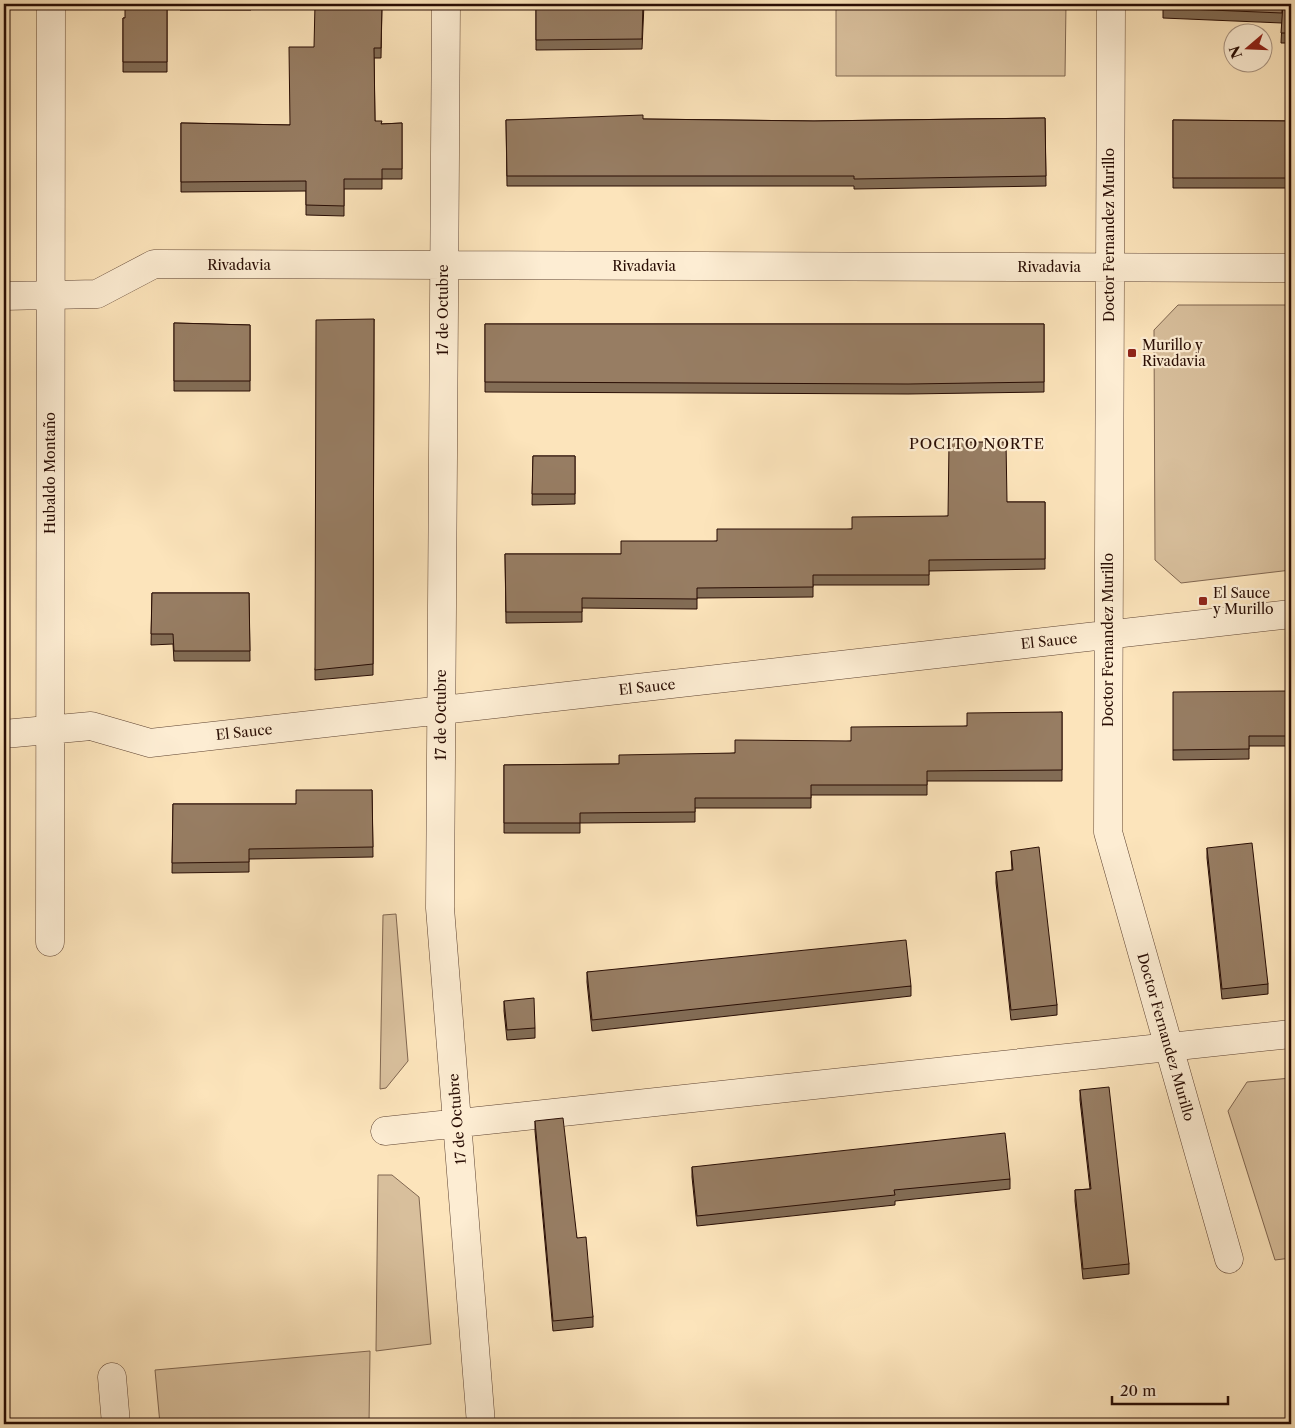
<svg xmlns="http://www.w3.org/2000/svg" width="1295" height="1428" font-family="'Libre Caslon Text',serif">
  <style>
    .green { fill: #d8bf9c; stroke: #806650 }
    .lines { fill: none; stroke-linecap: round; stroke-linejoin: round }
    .minor-casing { stroke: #5e4332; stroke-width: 29 }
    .minor { stroke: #fdedd3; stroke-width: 28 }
    .wall { fill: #826c55; stroke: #290d04 }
    .building { fill: #977d63; stroke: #290d04 }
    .poi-dot { fill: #8f2418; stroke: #fdedd3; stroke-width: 2 }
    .labels { text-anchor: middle; stroke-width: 4.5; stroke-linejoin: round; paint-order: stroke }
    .street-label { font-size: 14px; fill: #290d04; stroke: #fdedd3 }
    .poi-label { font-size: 14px; fill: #290d04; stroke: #fdedd3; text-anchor: start }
    .neighbourhood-label { font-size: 15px; letter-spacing: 1px; fill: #290d04; stroke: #fdedd3 }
  </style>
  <rect width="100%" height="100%" fill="#fce4bb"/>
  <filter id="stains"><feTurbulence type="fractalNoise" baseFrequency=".004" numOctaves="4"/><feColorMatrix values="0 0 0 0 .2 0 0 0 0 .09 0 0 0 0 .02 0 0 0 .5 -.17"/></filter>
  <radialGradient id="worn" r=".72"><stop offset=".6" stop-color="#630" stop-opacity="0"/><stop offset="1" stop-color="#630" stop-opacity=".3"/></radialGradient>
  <path class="green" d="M836,4H1066L1065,76H836Z
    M1178,305H1291V570L1181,583L1155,560L1154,330Z
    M396,914L408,1061L386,1088L380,1089L383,915Z
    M1291,1078V1258L1275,1260L1228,1111L1247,1082Z
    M378,1175H392L419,1197L431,1344L376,1351Z
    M370,1351L369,1424H160L155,1370Z"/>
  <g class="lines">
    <g class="minor-casing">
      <path id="minor" d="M446,4L440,908L481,1424
        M1111,4L1108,832L1229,1259
        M4,296L97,294L154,264L1291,268
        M4,734L91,726L150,743L1291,614
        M50,942L51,4
        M385,1131L1291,1034
        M112,1377L116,1424"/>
    </g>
    <use href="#minor" class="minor"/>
  </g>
  <path class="wall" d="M167,4V72H123V18H125Z
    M180,4H251V10H180Z
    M382,4L381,58H374L375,121L382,124L402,123V179H382V189H344V216L306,215V191L181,192V123L290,125L314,47Z
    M536,4H644L642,49L536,50Z
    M1163,4H1291V43H1281L1282,23L1163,18Z
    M1045,118L1046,186L854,189V186H507L506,120L643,119L814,121Z
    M1173,120L1291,121V188H1173Z
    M374,319L373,675L315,680V670Z
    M174,323L250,325V391H174Z
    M485,324H1044V392L908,394L485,392Z
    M533,456H575V504L532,505Z
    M1007,502H1045V569L929,571V585H813V597L697,598V609L582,608V622L506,623L505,554H621L717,541L852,529L948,516Z
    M152,593H249L250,661H174L173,644L151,645Z
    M1291,679V746H1249V759L1173,760V750L1288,691Z
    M1062,712V781H927V795H811V808H695V822L580,823V833H504V765L619,764L735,753L851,741L967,726Z
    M372,790L373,857L249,859V872L172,873L173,804H296Z
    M1207,848L1268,984V994L1222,999L1207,858Z
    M1011,851L1057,1005V1015L1011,1020L996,883V872L1012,870Z
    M587,972L911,986V996L592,1031L587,982Z
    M504,1001L535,1028V1038L507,1040L504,1011Z
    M1080,1090L1129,1264V1274L1083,1279L1075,1201V1190L1090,1189L1080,1100Z
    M535,1121L577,1238L593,1317V1327L553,1331L535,1131Z
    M692,1167L1010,1179V1189L895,1201V1205L697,1226L692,1177Z"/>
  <path class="building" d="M125,4H167V62H123V18H125Z
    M315,4H382L381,48H374L375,121H382L381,124L402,123V169H382V179H344V206L306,205V181L181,182V123L290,125L289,47H314Z
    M536,4H643L642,39L536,40Z
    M1163,4H1282V13L1163,8Z
    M1283,4H1291V33H1281Z
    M643,115V119L814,121L1045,118L1046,176L854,179V176H507L506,120Z
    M1173,120L1291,121V178H1173Z
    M374,319L373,664L315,670L316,320Z
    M174,323L250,325V381H174Z
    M485,324H1044V382L908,384L485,382Z
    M949,442H1006L1007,502H1045V559L929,560V575H813V587L697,588V599L582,598V612H506L505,554H621V541H717V529H852V517L948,516Z
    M533,456H575V494H532Z
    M152,593H249L250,651H174L173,634H151Z
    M1288,679H1291V736H1249V749L1173,750V692L1288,691Z
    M1062,712V770L927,771V785H811V798H695V812L580,813V823H504V765L619,764V755L735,753V740L851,741V727L967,726V713Z
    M296,790H372L373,847L249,849V862L172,863L173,804H296Z
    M1252,843L1268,984L1222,989L1207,848Z
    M1039,847L1057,1005L1011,1010L996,872L1013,870L1011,851Z
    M906,940L911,986L592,1020L587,972Z
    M534,998L535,1028L507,1030L504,1001Z
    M1109,1087L1129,1264L1083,1269L1075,1190L1091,1189L1080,1090Z
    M563,1118L577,1238L586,1237L593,1317L553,1321L535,1121Z
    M1005,1133L1010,1179L894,1190L895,1195L697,1216L692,1167Z"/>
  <g class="poi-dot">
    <rect x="1127" y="348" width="10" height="10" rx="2.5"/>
    <rect x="1198" y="596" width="10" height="10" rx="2.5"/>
  </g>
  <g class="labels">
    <g class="street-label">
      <text transform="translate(1109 235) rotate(-90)" y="5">Doctor Fernandez Murillo</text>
      <text x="239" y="270">Rivadavia</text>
      <text x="644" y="271">Rivadavia</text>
      <text x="1049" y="272">Rivadavia</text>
      <text transform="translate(443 310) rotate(-90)" y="5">17 de Octubre</text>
      <text transform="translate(50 473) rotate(-90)" y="5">Hubaldo Montaño</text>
      <text transform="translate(1108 640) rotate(-90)" y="5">Doctor Fernandez Murillo</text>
      <text transform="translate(1049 641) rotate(-6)" y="5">El Sauce</text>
      <text transform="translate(647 687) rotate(-6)" y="5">El Sauce</text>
      <text transform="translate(441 715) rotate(-90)" y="5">17 de Octubre</text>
      <text transform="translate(244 732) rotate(-6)" y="5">El Sauce</text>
      <text transform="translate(1166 1037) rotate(74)" y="5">Doctor Fernandez Murillo</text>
      <text transform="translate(457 1119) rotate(-95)" y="5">17 de Octubre</text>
    </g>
    <g class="poi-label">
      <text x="1142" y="350">Murillo y<tspan x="1142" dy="16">Rivadavia</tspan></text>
      <text x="1213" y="598">El Sauce<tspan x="1213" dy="16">y Murillo</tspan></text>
    </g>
    <g class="neighbourhood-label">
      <text x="977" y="449">POCITO NORTE</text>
    </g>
  </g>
  <rect width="1295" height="1428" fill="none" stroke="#fce4bb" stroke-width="20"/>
  <rect x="5" y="5" width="1285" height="1418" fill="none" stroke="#290d04" stroke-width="2.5"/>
  <rect x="10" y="10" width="1275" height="1408" fill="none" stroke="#290d04"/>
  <g transform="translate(1248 48) rotate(251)"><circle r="24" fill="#fdedd3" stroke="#a89380"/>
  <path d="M0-4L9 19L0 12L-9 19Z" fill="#8f2418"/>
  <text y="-8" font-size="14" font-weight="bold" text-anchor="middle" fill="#290d04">N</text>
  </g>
  <path d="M1112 1396v8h116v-8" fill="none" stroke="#290d04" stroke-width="2.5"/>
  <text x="1120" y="1396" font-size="15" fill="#290d04" stroke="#fdedd3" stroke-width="4" paint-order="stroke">20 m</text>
  <rect width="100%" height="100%" filter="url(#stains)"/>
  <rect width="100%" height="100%" fill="url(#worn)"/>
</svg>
